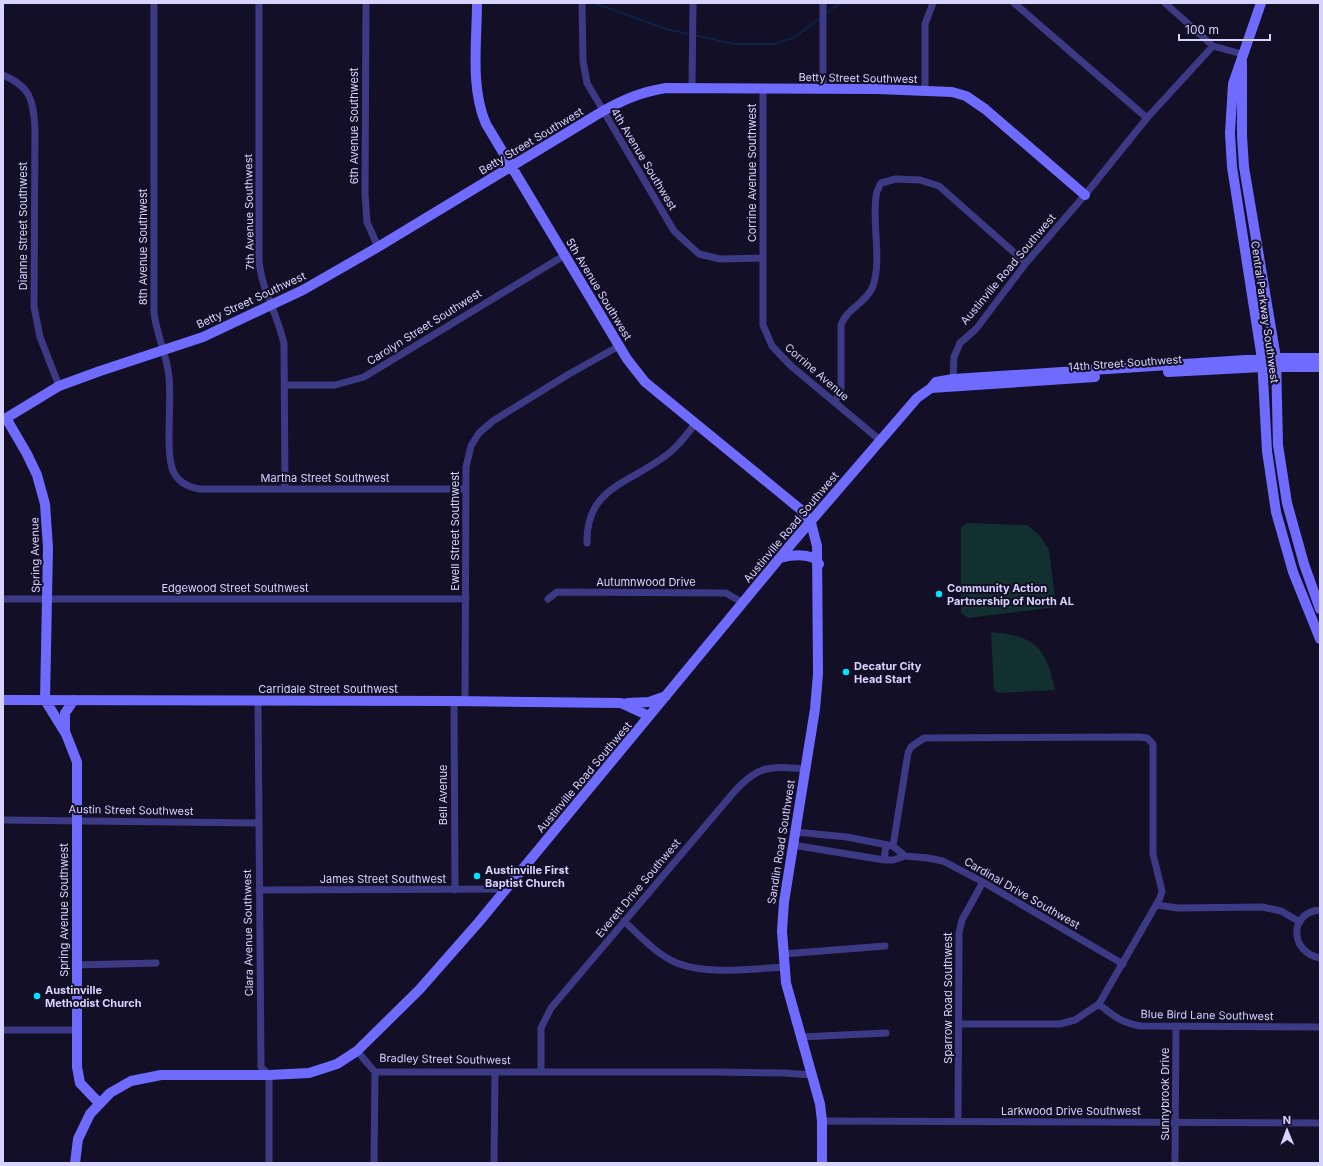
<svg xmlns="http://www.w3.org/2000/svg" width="1323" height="1166" font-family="Inter,sans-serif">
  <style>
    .green { fill: #12302f }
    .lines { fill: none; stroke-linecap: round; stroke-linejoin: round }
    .stream { stroke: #0c2248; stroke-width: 2 }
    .street { stroke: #3d3a85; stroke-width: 7 }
    .secondary { stroke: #6f6bff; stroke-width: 10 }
    .poi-dot { fill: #00e5ff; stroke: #130f26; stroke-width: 1.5 }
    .labels { text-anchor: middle; stroke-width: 4; stroke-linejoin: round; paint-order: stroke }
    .street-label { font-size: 11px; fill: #d9d4ff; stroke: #130f26 }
    .poi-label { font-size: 11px; font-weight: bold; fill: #d9d4ff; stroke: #130f26; text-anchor: start }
  </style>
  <rect width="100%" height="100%" fill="#130f26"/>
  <path class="green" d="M967,523L1027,525L1039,535L1049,550L1056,607L968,618L961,613V527Z
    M991,632C1035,636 1046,647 1055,690L999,693L994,690Z"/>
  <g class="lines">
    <path class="stream" d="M594,3L666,29L734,44H775L795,37L820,18
      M825,14L840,3"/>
    <path class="street" d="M154,3V312C156,334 167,355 169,377C172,402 165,451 173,471C178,482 188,487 199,489H466
      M259,3V260C261,289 278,315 284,344L285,489
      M366,3L365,194L367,222L378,247
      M582,3L583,61L587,83L674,231L699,254L720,259L763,258
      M823,3V90
      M1014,3L1147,118
      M1165,3L1213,46L1242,54
      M3,75C31,87 33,100 35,128L34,307L40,337L59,386
      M692,88L693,3
      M763,88V325L772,346L790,365L881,441
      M925,90V24L933,3
      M953,379L954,357L960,343L976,329L1026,263L1085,195L1147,118L1213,46
      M285,385H335L364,377L565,255
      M835,402L841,389V326C845,309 867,303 873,286C882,258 872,226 876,197C876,192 879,187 881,183L896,179L920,180L939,186L1026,263
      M587,543C586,490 624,485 661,459C675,450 685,437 695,424
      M3,599H466
      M548,599L557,592L726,593L743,603
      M258,700L261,1067L269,1075V1163
      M454,701L455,890
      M465,701L466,467L471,446L479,433L493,421L569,374L619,346
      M3,820L258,823
      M795,832L847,837L893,846L905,856
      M793,845L884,860H893L905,856L928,858L943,861L983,882L1123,964
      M893,846L908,753L911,747L924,738L1139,737L1147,738L1153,744V854L1162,891L1160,898L1099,1004L1075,1020L1060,1024H959
      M884,860L886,845
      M259,890L506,889
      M1157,905L1178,908L1262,907L1281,911L1300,922
      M1320,910C1289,912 1289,952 1320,958
      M624,921C640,936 657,955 677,963C706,975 752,969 784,967
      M783,954L885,946
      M76,965L156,963
      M1099,1004C1113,1016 1122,1023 1141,1026L1320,1027
      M3,1030H76
      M801,1037L886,1033
      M357,1051L375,1072H716L784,1073L813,1075
      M541,1072V1028L551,1008L734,792C758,765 770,766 805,769
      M822,1121L1320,1123
      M958,1121L959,933L962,920L983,882
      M374,1163L375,1072
      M494,1163L495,1072
      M1175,1163L1176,1026"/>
    <path class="secondary" d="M477,3C477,42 470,87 486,124L627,359L645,382L800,509L811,523L817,546L818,674L815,709L784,902L782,931L786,983L820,1104L822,1121V1163
      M1261,3L1233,84L1230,133L1232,167L1262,359L1267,451L1276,512L1293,572L1320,639
      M1242,62V136L1244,167L1276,358L1278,445L1287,503L1304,564L1320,609
      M1168,372L1262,367H1320
      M931,388L1095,377
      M6,418L27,454L37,475L45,504L48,548L45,700L66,734L77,762V1067L80,1083L99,1103
      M3,420L59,386L100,371L203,337L303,290L378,247L603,111C625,99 641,92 666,88L877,89L952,92L966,96L985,109L1085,195
      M780,558C791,555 803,554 814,558L819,564
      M3,700L454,701L621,703L649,716
      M627,703L649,702L666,696
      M65,730V713L74,700
      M75,1163L78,1139L90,1114L110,1093L131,1081L161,1075H269L309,1073L337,1064L357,1051L419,990L478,923L792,543L917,398L931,388L936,382L953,379L1276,358H1320"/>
  </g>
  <g class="poi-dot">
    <circle cx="939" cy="594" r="4"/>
    <circle cx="846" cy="672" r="4"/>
    <circle cx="477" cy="876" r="4"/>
    <circle cx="37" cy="996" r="4"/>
  </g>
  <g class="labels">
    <g class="street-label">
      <text transform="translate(858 78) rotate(1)" y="4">Betty Street Southwest</text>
      <text transform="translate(354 126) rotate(-90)" y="4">6th Avenue Southwest</text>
      <text transform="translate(531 141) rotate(-31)" y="4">Betty Street Southwest</text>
      <text transform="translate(644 159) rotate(59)" y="4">4th Avenue Southwest</text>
      <text transform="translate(752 173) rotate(-90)" y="4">Corrine Avenue Southwest</text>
      <text transform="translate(249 212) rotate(-91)" y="4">7th Avenue Southwest</text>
      <text transform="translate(23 226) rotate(-90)" y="4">Dianne Street Southwest</text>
      <text transform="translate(143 247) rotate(-90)" y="4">8th Avenue Southwest</text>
      <text transform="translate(1008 269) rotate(-50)" y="4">Austinville Road Southwest</text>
      <text transform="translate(599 289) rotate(59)" y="4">5th Avenue Southwest</text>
      <text transform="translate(251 300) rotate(-25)" y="4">Betty Street Southwest</text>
      <text transform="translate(1265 312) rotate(82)" y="4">Central Parkway Southwest</text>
      <text transform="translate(424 327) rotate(-32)" y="4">Carolyn Street Southwest</text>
      <text transform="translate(1125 363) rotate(-4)" y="4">14th Street Southwest</text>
      <text transform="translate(817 372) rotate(41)" y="4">Corrine Avenue</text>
      <text x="325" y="482">Martha Street Southwest</text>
      <text transform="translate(791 527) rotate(-50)" y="4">Austinville Road Southwest</text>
      <text transform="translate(455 531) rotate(-90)" y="4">Ewell Street Southwest</text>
      <text transform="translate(35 555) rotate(-91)" y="4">Spring Avenue</text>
      <text x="646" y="586">Autumnwood Drive</text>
      <text x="235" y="592">Edgewood Street Southwest</text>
      <text x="328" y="693">Carridale Street Southwest</text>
      <text transform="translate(584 777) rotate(-50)" y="4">Austinville Road Southwest</text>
      <text transform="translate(443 795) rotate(-90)" y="4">Bell Avenue</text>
      <text transform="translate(131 810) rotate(1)" y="4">Austin Street Southwest</text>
      <text transform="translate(781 842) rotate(-81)" y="4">Sandlin Road Southwest</text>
      <text x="383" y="883">James Street Southwest</text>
      <text transform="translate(638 888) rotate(-50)" y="4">Everett Drive Southwest</text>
      <text transform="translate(1022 893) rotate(30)" y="4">Cardinal Drive Southwest</text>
      <text transform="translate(64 910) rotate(-90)" y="4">Spring Avenue Southwest</text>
      <text transform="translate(248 933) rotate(-91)" y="4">Clara Avenue Southwest</text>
      <text transform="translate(948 998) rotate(-90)" y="4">Sparrow Road Southwest</text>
      <text transform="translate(1207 1015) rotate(1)" y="4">Blue Bird Lane Southwest</text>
      <text transform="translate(445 1059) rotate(1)" y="4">Bradley Street Southwest</text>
      <text transform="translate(1165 1094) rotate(-90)" y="4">Sunnybrook Drive</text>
      <text x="1071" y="1115">Larkwood Drive Southwest</text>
    </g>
    <g class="poi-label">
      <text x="947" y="592">Community Action<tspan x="947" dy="13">Partnership of North AL</tspan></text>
      <text x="854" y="670">Decatur City<tspan x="854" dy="13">Head Start</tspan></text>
      <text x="485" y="874">Austinville First<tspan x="485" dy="13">Baptist Church</tspan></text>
      <text x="45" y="994">Austinville<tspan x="45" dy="13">Methodist Church</tspan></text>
    </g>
  </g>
  <rect width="1323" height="1166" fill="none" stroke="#d9d4ff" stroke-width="8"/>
  <g transform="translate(1287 1130) rotate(359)" stroke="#130f26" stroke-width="3" paint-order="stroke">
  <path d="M0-3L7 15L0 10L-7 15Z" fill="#d9d4ff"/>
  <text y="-6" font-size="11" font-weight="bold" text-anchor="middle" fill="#d9d4ff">N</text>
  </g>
  <path d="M1179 34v6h91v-6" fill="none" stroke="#d9d4ff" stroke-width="2"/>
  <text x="1185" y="34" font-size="12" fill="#d9d4ff" stroke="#130f26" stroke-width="3" paint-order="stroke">100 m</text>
</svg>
